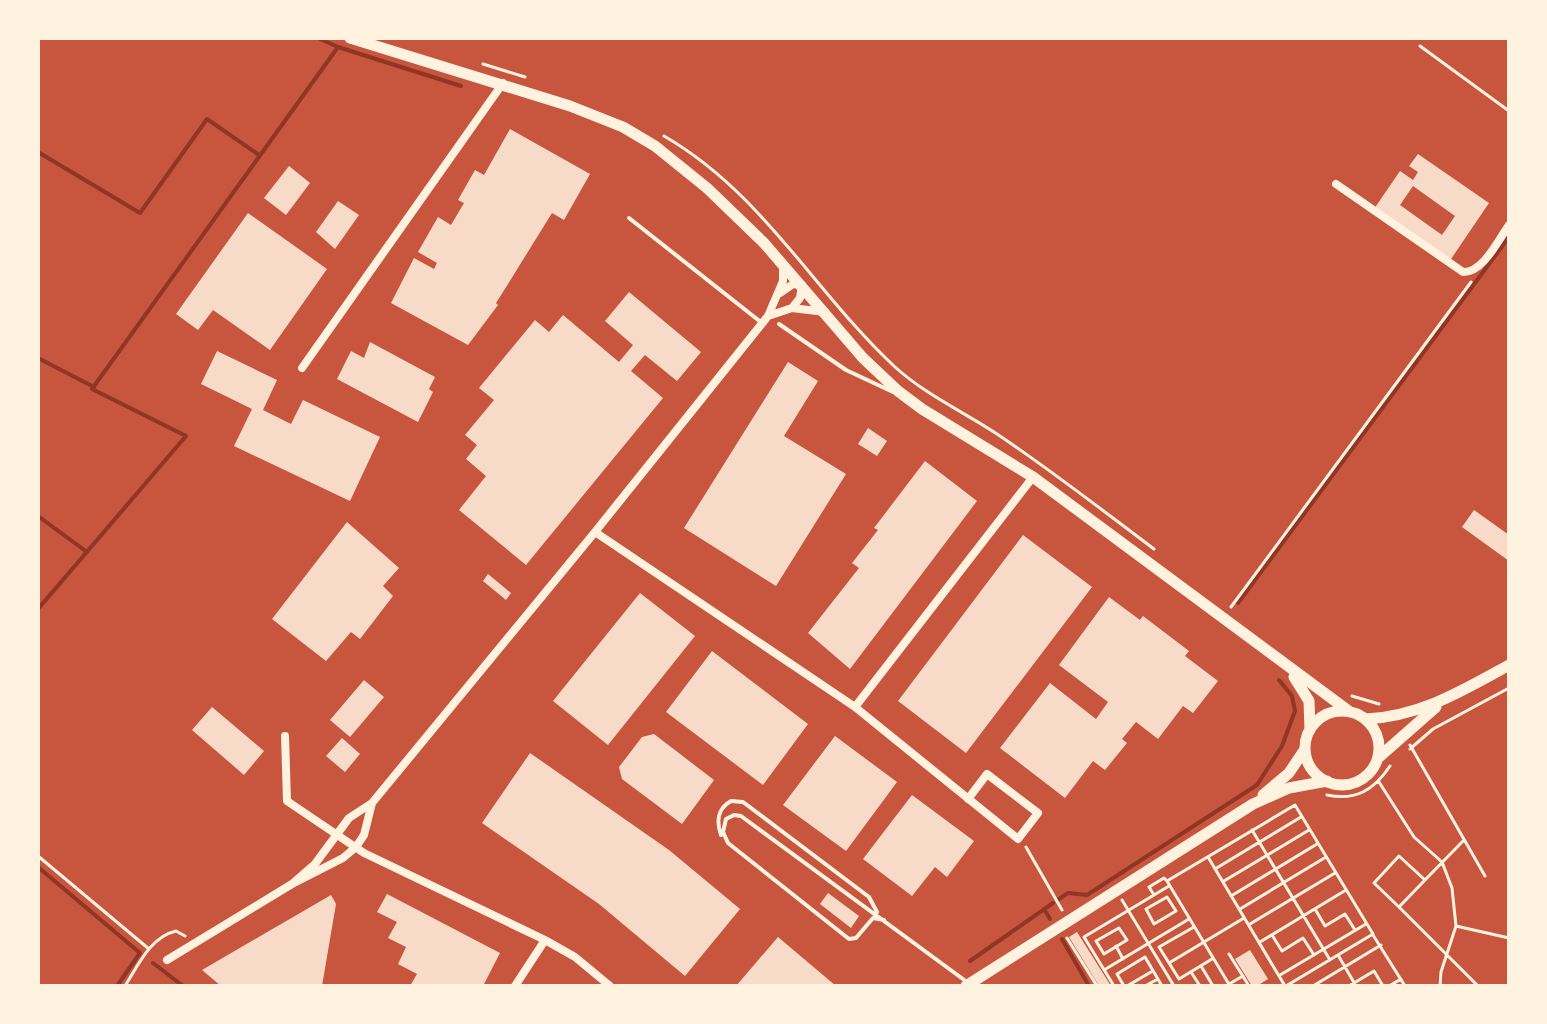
<svg xmlns="http://www.w3.org/2000/svg" width="1547" height="1024" font-family="'PT Sans',sans-serif">
  <style>
    .lines { fill: none; stroke-linecap: round; stroke-linejoin: round }
    .stream { stroke: #8f3625; stroke-width: 4 }
    .building { fill: #f7dbc8; fill-rule: evenodd }
    .path { stroke: #fff3e0; stroke-width: 3 }
    .service { stroke: #fff3e0; stroke-width: 4 }
    .minor { stroke: #fff3e0; stroke-width: 8 }
    .tertiary { stroke: #fff3e0; stroke-width: 11 }
  </style>
  <rect width="100%" height="100%" fill="#c8553d"/>
  <g class="lines">
    <path class="stream" d="M318,38L338,47L461,86
      M38,152L140,213L207,119L259,155
      M38,358L94,387
      M38,516L87,552
      M1238,603L1509,237
      M38,609L186,436L92,389L338,47
      M38,867L140,953L117,986
      M1059,899L1068,893L1087,895L1257,785L1282,746L1295,711L1292,696L1279,680
      M1044,909L1050,919
      M1062,939L1089,986
      M970,961L1053,903
      M153,963L183,986"/>
  </g>
  <path class="building" d="M510,129L590,174L564,220L552,213L503,292L496,303L498,305L468,345L391,303L414,258L434,269L437,263L418,252L438,217L451,225L464,203L458,200L475,170L484,175Z
    M1418,154L1489,203L1449,262L1374,209L1400,171L1413,180L1418,172L1409,166ZM1413,186L1455,216L1442,235L1400,205Z
    M289,166L310,183L286,215L264,198Z
    M338,201L359,215L335,249L316,232Z
    M248,213L327,269L270,350L213,310L198,330L176,314Z
    M629,292L701,352L677,381L645,355L631,371L663,398L526,565L459,510L486,476L466,459L477,445L465,435L494,400L479,388L535,320L549,332L563,315L619,362L633,345L605,321Z
    M370,342L435,377L429,389L433,392L418,422L337,379L351,351L364,358Z
    M217,351L277,380L263,410L291,424L303,400L380,437L350,501L234,446L252,409L201,384Z
    M788,362L818,381L784,436L846,474L776,586L684,528Z
    M868,428L887,441L877,456L858,444Z
    M925,461L977,501L850,669L808,633L859,568L852,563L878,530L874,528Z
    M1474,510L1509,535V561L1462,527Z
    M347,522L399,568L383,586L393,596L360,639L351,632L326,661L272,619Z
    M1023,535L1092,587L966,753L898,701Z
    M488,574L511,593L506,600L483,581Z
    M640,593L695,636L608,745L553,701Z
    M1109,597L1140,620L1143,616L1189,651L1185,656L1218,681L1193,713L1183,706L1158,739L1136,722L1122,739L1127,743L1105,770L1093,761L1065,798L1000,748L1050,683L1096,719L1108,702L1059,665Z
    M712,651L808,724L763,785L666,712Z
    M364,680L384,697L350,737L330,720Z
    M212,707L264,751L244,775L192,730Z
    M654,734L714,780L682,824L622,779L619,767L642,737Z
    M835,736L897,782L846,851L783,805Z
    M342,738L360,754L345,772L326,756Z
    M530,753L669,850L740,909L685,976L599,904L482,823Z
    M912,795L974,841L947,877L935,867L912,896L863,859Z
    M828,893L859,916L851,928L820,904Z
    M387,894L500,953L483,986H410L417,974L398,964L406,947L388,938L397,922L377,912Z
    M331,895L336,904L322,986H221L202,970Z
    M1077,932L1111,986H1099L1069,937Z
    M778,937L836,986H736Z
    M1250,950L1268,979L1257,986H1252L1235,959Z"/>
  <g class="lines">
    <path class="path" d="M1420,46L1509,111
      M483,64L525,77
      M664,136C763,193 815,293 895,367C926,395 962,411 997,434C1051,470 1102,510 1154,549
      M1231,607L1471,282
      M1352,696L1379,704
      M1410,745L1485,876
      M1410,749L1433,729L1509,688
      M1379,782L1414,837L1442,862L1452,888L1456,926L1441,972L1440,986
      M1327,795C1356,801 1374,790 1390,766
      M1252,830L1330,960
      M1026,847L1062,910
      M38,856L149,949
      M1399,856L1425,880L1399,907L1374,883Z
      M1208,857L1285,986
      M1215,869L1301,817
      M1425,880L1464,840
      M1224,881L1309,830
      M1154,895L1149,887L1164,878L1167,881
      M1231,896L1317,844
      M1167,897L1176,911L1154,924L1146,909Z
      M1122,900L1174,986
      M1399,907L1478,986
      M1240,909L1326,857
      M1315,909L1325,926L1345,914L1355,930
      M1250,924L1335,873
      M1456,926L1509,938
      M1194,927L1159,947L1179,979L1212,959
      M1119,928L1127,940L1104,954L1096,941Z
      M1272,935L1282,951L1303,938L1314,955
      M1373,935L1405,986
      M1067,938L1097,986
      M1260,942L1346,890
      M1116,946L1123,959
      M1229,954L1249,986
      M1338,955L1356,986
      M1169,963L1244,918
      M1201,966L1213,986
      M1104,970L1189,919
      M1191,972L1200,986
      M1280,975L1366,924
      M1229,984L1243,976
      M125,986C138,966 150,937 176,931L185,936
      M1114,986L1084,937L1169,886
      M1124,986L1117,974L1145,957L1162,986
      M1127,986L1151,972
      M1145,986L1158,979
      M1230,986L1167,881L1295,805L1373,934L1286,986
      M1313,986L1381,945
      M1349,986L1374,971L1383,986
      M1389,986L1401,979"/>
    <path class="service" d="M629,218L762,323
      M779,324L846,370L893,392
      M721,835C716,821 718,808 731,801L743,802L869,897L877,912
      M884,920L873,918L856,938L849,939L728,843L723,832L726,819L734,815L741,816L967,982"/>
    <path class="minor" d="M1336,184L1463,272C1483,273 1498,240 1509,225
      M780,293L793,284L802,285L800,298L792,308
      M768,316L792,308L825,312
      M302,368L503,83
      M595,532L855,707L1018,839L1038,813L987,774L968,799
      M855,707L1033,477
      M285,736L287,801L364,853L545,940L575,957L610,986
      M292,884L315,864L349,818L372,803L595,532L768,316L783,281V267
      M167,960L292,884L343,858L356,847L364,835L372,803
      M515,986L545,940"/>
    <path class="tertiary" d="M350,38L570,106L623,127L655,146L707,188L764,243L863,358L898,391L922,409L1033,477L1350,712
      M1294,677L1309,701L1310,730
      M1305 748a37 37 0 1 1 74 0a37 37 0 1 1-74 0Z
      M1365,719C1419,717 1462,691 1509,665
      M1378,758L1436,707
      M1263,795L1289,773L1305,749
      M966,986L1253,804L1289,788L1327,781"/>
  </g>
  <rect width="1547" height="1024" fill="none" stroke="#fff3e0" stroke-width="80"/>
</svg>
